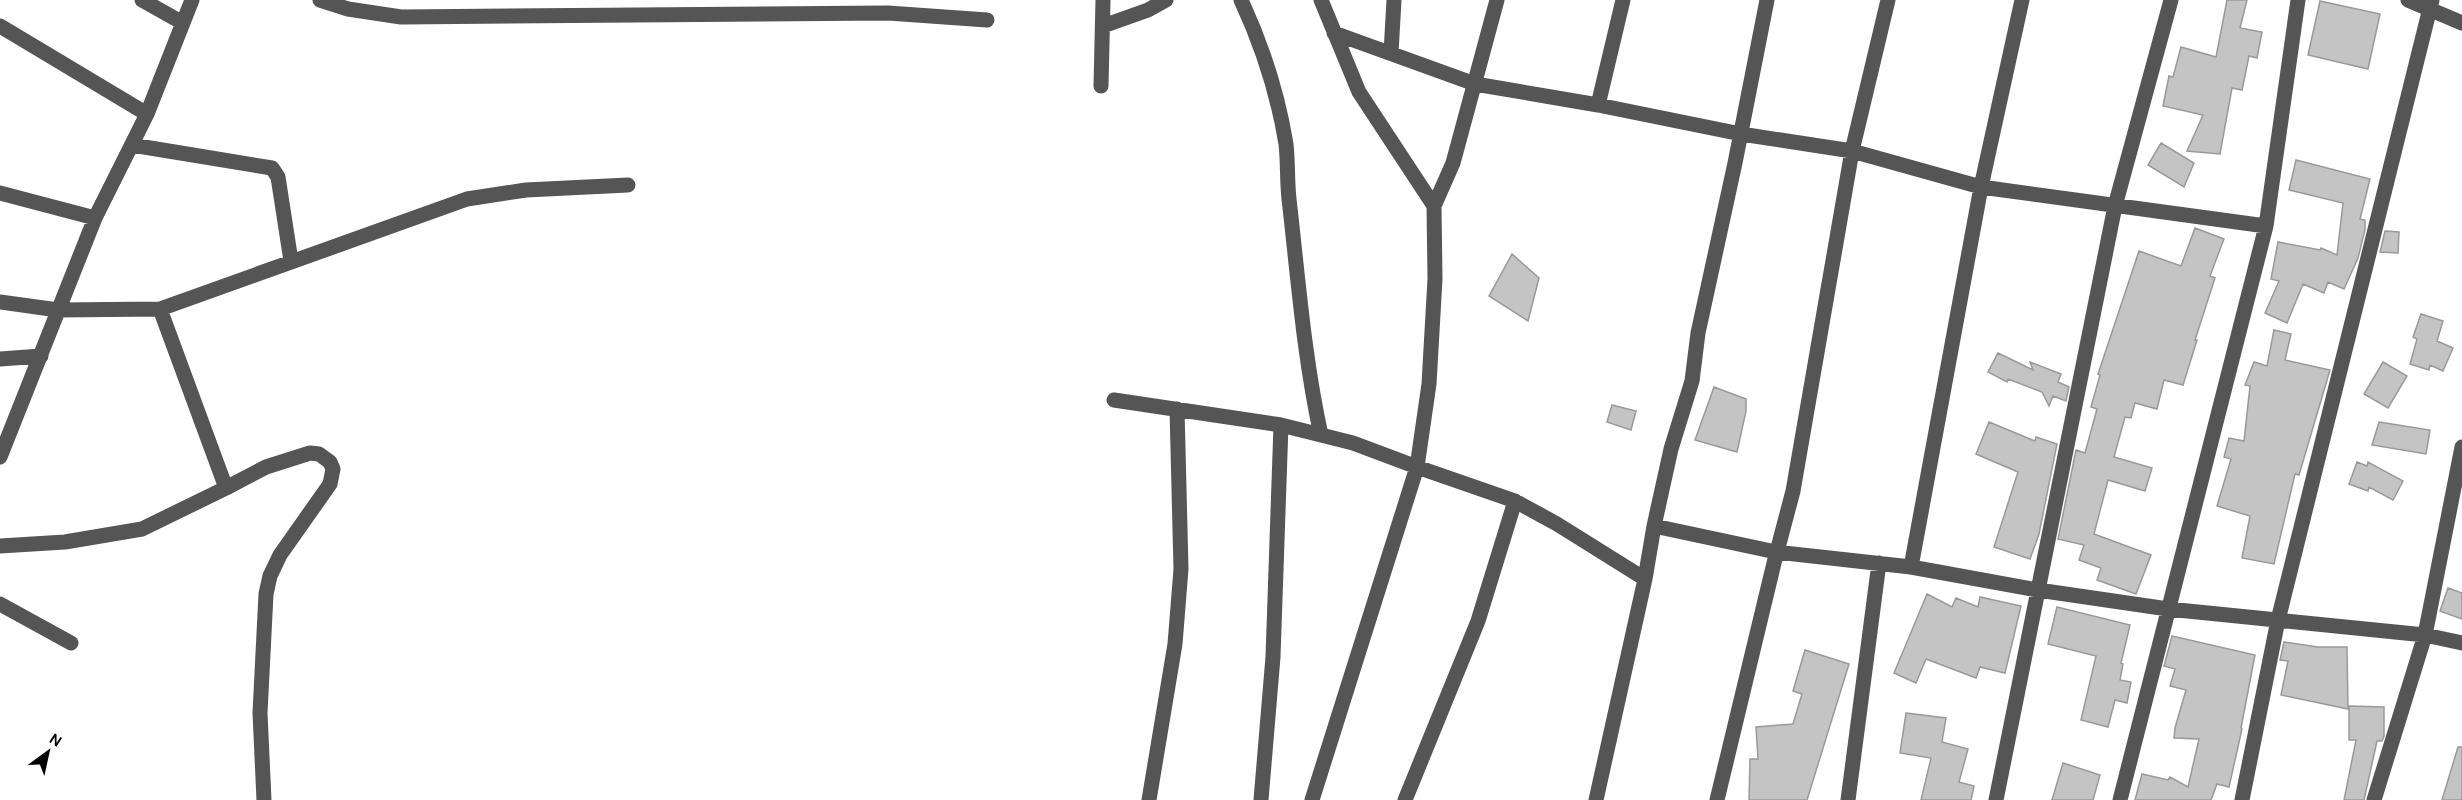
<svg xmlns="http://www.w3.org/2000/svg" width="2462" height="800" font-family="Karla,sans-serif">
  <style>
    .building { fill: #c4c4c4; stroke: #999; stroke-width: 1.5 }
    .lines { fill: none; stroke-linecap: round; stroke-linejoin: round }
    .minor { stroke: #555; stroke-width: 15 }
  </style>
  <rect width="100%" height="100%" fill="#fff"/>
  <path class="building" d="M2227,0H2247L2240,28L2262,32L2257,58L2249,56L2242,90L2232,88L2220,154L2187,151L2203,115L2163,106L2169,76L2173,77L2181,47L2216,57Z
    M2320,1L2380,14L2368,69L2308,55Z
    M2161,143L2194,163L2184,187L2148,165Z
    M2296,160L2370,179L2360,219L2365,220V230L2358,258L2344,289L2328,282L2324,293L2303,284L2287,323L2265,313L2279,281L2271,279L2278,242L2320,250L2321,248L2337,255L2343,203L2289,190Z
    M2195,228L2224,239L2210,276L2215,278L2195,340H2197L2183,385L2164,380L2157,409L2135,403L2131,418L2125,417L2114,457L2152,468L2145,491L2108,480L2094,534L2151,555L2136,594L2097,580L2101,568L2079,560L2084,545L2058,539L2076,450L2085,453L2097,409L2091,407L2100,375L2098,374L2139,251L2181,266Z
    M2385,231L2399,232L2398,253L2380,252Z
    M1512,254L1539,278L1528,321L1489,296Z
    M2421,314L2443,321L2437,341L2453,348L2443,371L2430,365L2429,370L2410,364L2417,339L2413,337Z
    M2274,330L2291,334L2285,360L2330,370L2299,475L2295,474L2274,564L2242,558L2250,516L2217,506L2231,459L2224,457L2229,438L2244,441L2250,386L2245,385L2254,362L2267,366Z
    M1998,353L2033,370L2030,362L2061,374L2058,382L2069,387L2066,401L2053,396L2049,406L2042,392L2008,379L2007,382L1988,372Z
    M2383,362L2407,376L2388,408L2364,394Z
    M1714,387L1746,399V411L1737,452L1695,440Z
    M1612,405L1636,411L1631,430L1607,422Z
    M1989,422L2035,441L2036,437L2057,444L2039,534L2030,559L1994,547L2018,472L1976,454Z
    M2379,422L2430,430L2426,454L2372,445Z
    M2357,462L2367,466L2368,462L2403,481L2393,500L2369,487L2368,491L2349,484Z
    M2448,588L2462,593V619L2440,611Z
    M1927,594L1952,607L1956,598L1978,607L1980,597L2021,606L2005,673L1980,667L1976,678L1926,659L1916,683L1894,673Z
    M2057,607L2130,625L2121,663L2123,664L2120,680L2131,682L2127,703L2115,700L2108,727L2081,720L2096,656L2048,644Z
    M2172,636L2255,655L2241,728L2242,729L2229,787L2217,784L2211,800H2135L2142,774L2168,780L2170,777L2188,787L2199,739L2174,738L2175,728L2186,690L2170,686L2175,669L2164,666Z
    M2284,642L2318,647H2347L2348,709L2281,695L2288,661L2280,660Z
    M1805,650L1849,664L1807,800H1749L1750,759H1758L1756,727L1793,724L1802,694L1793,691Z
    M2349,706L2384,707V736L2382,741H2377L2364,800H2344L2356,740H2349Z
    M1906,713L1946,718L1942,742L1968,749L1959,782L1974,786L1971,800H1921L1931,758L1900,753Z
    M2458,747H2462V800H2442Z
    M2063,763L2100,775L2093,800H2052Z"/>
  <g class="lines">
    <path class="minor" d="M142,0L183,23
      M320,0L348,9L401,17L888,13L987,20
      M1241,0C1262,45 1278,95 1286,144C1288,162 1287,181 1289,199C1298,277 1304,358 1321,435
      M1321,0L1359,92L1434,206L1435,279L1429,384L1417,467L1515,501L1557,524L1645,579
      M2408,0L2462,23
      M0,26L147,114
      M1103,26L1148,10L1166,0
      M1334,33L1475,84L1598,105L1741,134L1852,151L1981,187L2266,226
      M1391,53L1394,0
      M1101,86L1103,0
      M1598,105L1623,0
      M132,145L272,168L278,177L291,261
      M0,193L95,218
      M1434,206L1453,163L1497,0
      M0,302L58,310L160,309L467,199L526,190L628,185
      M160,309L226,488L266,467L310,453L319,454L330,462L333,469L330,484L280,555L270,576L266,594L260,713L264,800
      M0,359L41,356
      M1114,400L1281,425L1353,443L1417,467L1312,800
      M0,457L95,218L147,114L192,0
      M1654,526L1776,552L1911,567L2038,590L2168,609L2425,635L2462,643
      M0,546L65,542L142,529L226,488
      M1911,567L1981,187L2022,0
      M0,604L71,643
      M1149,800L1175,644L1181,569L1177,409
      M1261,800L1273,657L1281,425
      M1405,800L1478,621L1515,501
      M1596,800L1645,579L1654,526L1671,449L1692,381L1698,333L1735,163L1767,0
      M1717,800L1774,563L1793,491L1852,151L1888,0
      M1848,800L1879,563
      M1996,800L2115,206L2171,0
      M2120,800L2266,226L2298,0
      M2242,800L2278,620L2432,0
      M2374,800L2425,635L2462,447"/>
  </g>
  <g transform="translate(48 752) rotate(33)" stroke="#ffffff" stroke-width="4.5" paint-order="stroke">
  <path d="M0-4.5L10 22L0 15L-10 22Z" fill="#000000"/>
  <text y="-9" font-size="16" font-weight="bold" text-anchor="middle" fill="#000000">N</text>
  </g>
</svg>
